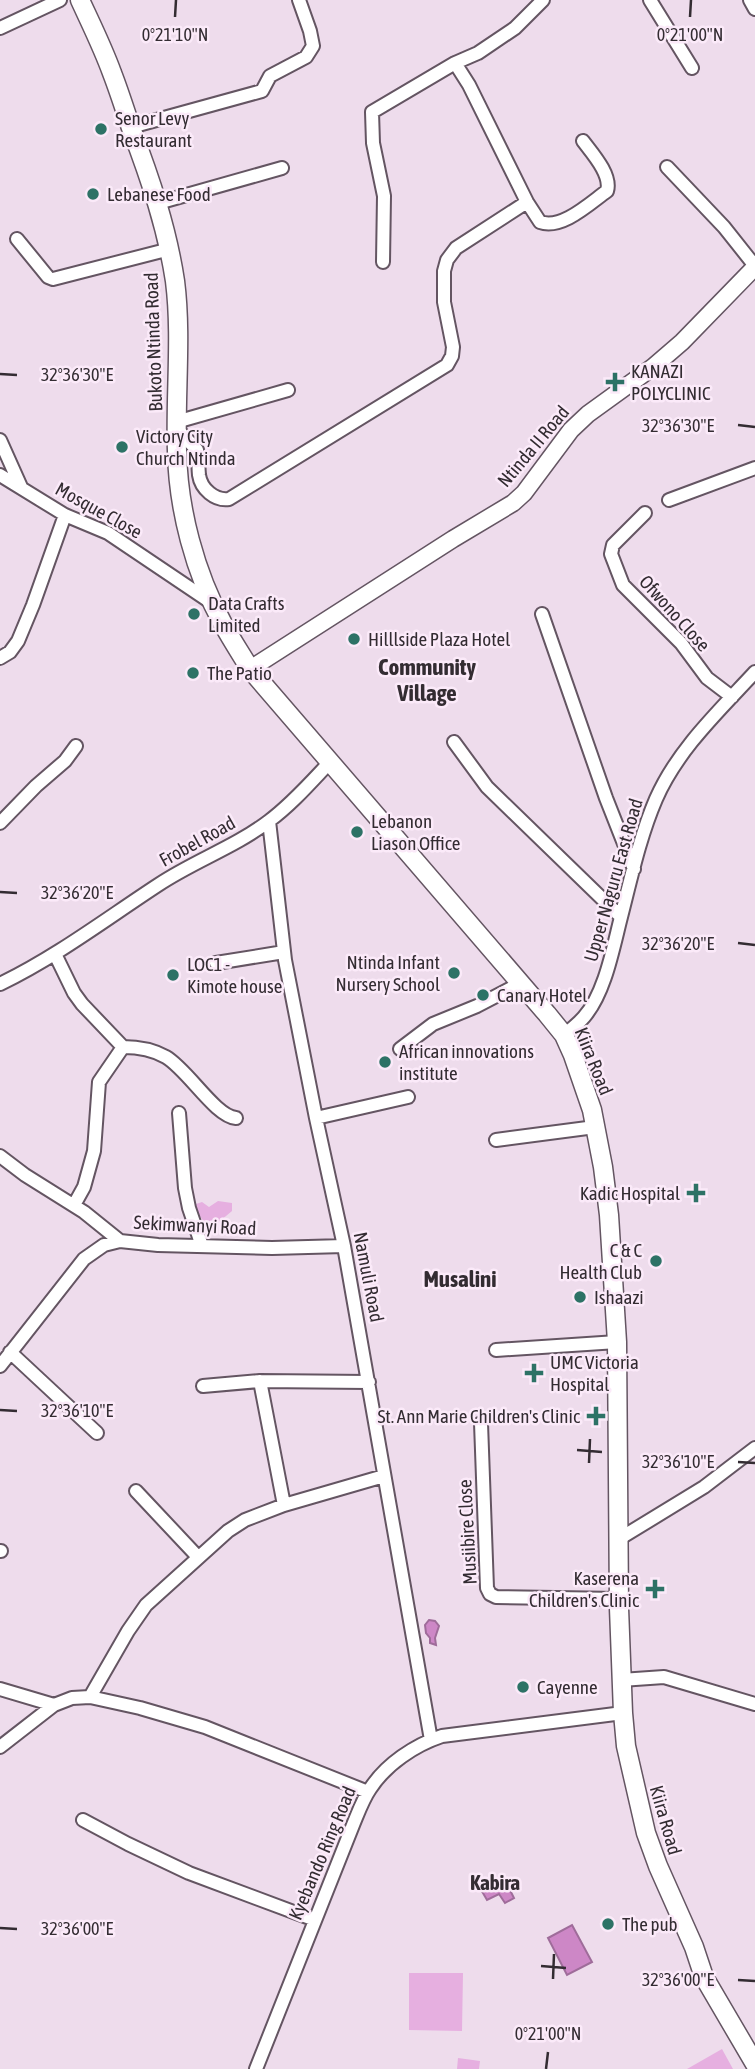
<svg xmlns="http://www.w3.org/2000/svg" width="755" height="2069" font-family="'Asap Condensed',sans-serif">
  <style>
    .green { fill: #e6afe0 }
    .water { fill: #cd87c6; stroke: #9f6c9a; stroke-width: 2 }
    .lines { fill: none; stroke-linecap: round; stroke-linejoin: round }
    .minor-casing { stroke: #645562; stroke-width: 16 }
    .tertiary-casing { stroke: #645562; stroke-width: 19 }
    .secondary-casing { stroke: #645562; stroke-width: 21 }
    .minor { stroke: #fff; stroke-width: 12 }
    .tertiary { stroke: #fff; stroke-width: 16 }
    .secondary { stroke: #fff; stroke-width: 18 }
    .ticks { fill: none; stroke: #332c32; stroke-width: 2.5 }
    .poi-dot { fill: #2d7266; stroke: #fbeaf9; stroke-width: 2.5 }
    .labels { text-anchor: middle; stroke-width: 5; stroke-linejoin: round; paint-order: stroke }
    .poi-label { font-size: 19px; fill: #332c32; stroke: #fbeaf9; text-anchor: start }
    .street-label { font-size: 19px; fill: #332c32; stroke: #fbeaf9 }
    .neighbourhood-label { font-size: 21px; font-weight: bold; fill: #332c32; stroke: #fbeaf9 }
    .quarter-label { font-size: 23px; font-weight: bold; fill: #332c32; stroke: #fbeaf9 }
    .ticks-label { font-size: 18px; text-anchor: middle; fill: #332c32; stroke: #fbeaf9; stroke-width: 5; stroke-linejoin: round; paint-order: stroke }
  </style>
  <rect width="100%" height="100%" fill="#eedcec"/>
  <path class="green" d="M218,1201L232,1203V1211L214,1226L205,1224L196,1210V1204L202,1202L209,1207Z
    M409,1973H463L462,2031L409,2030Z
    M722,2049L733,2069H687Z
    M458,2058L480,2061L479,2069H457Z"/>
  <path class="water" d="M429,1620L435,1621L439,1626L435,1638L436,1645L430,1643V1638L426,1633L425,1625Z
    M503,1876L514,1898L505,1903L499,1894L487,1900L480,1888Z
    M572,1925L592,1962L567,1975L548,1938Z"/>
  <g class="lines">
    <g class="minor-casing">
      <path id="minor" d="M650,0L692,68
        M750,0L755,9
        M0,28L60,0
        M455,63L469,85L527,202L540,222C562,230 590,203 607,191C612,175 592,153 583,141
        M131,127L262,91L270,76L306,57L313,46L310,31L299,0
        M667,167L724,227L755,266
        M158,203L282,168
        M17,239L48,277L53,279L170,249
        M383,262L384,196L373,143L372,112L455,63L478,53L515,28L543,0
        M176,422L288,390
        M177,429L197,450C199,458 198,466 199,475C201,489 215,501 229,499L447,365L452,356L453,347L444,302V271L447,260L456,248L527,202
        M0,440L21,487
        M0,475L65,515L108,533L212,603
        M669,500L755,468
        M645,513L613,545L611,554L623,585L681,643L707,678L732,697
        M542,614L606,798L634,869
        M0,658L10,652L18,641L33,605L65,515
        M454,742L487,787L621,917
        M269,821L285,960L316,1118L344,1246L431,1740
        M0,823L36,786L65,761L76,746
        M55,954L74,993L82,1004L123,1047L99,1082L94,1151L84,1187L74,1205
        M216,963L284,952
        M0,984C56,957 106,919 158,885C194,861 235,847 269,821C292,804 311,782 330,762
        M564,1035C570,1030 578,1024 584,1017C605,993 613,948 621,917C631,878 640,836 656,799C678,749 719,711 755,672
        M123,1047C138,1047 152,1049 166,1057C188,1070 215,1116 236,1118
        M400,1049L433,1024L477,1006L521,983
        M179,1113L185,1188L189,1208L202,1246
        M316,1118L408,1097
        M496,1140L595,1127
        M0,1156L25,1175L84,1212L120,1241
        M496,1350L617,1342
        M10,1352L97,1433
        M0,1366L84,1259L104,1245L120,1241L158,1245L272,1248L344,1246
        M260,1381L284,1505
        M203,1386L260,1381L369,1382
        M481,1423L487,1588L490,1594L496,1597L619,1599
        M136,1491L198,1557
        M619,1539L704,1487L755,1448
        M0,1551H1
        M621,1680L664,1677L755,1704
        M0,1689L54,1705
        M90,1697L128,1631L146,1605L228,1531L245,1520L284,1505L384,1476
        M0,1747L54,1705L72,1698L90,1697L140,1708L205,1727L368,1792
        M83,1820L128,1844L189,1873L315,1920
        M256,2069L353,1825C358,1813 363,1799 370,1789C386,1764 415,1745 442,1736L623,1713"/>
    </g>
    <g class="tertiary-casing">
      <path id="tertiary" d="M250,669L453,539L513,503L524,493L571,430L588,414L653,367L682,342L755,267"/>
    </g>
    <g class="secondary-casing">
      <path id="secondary" d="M80,0C91,24 103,48 112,73C119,91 125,110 131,128C150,178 167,228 175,281C182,336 175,395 177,451C178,509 195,573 223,624C231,639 241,654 250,669L547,1014L564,1035L573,1055L592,1110L603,1167L609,1215L617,1342L619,1608L623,1713L626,1746L646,1833L658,1866L694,1947L704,1977L755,2064"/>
    </g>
    <use href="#minor" class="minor"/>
    <use href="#tertiary" class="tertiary"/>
    <use href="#secondary" class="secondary"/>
  </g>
  <path class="ticks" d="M175,17L176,0M690,17L691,0M0,374L17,375M738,425L755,427M0,892L17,893M738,943L755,945M0,1410L17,1411M577,1450L602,1452M738,1462L755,1463M589,1463L590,1439M0,1928L17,1929M541,1966L566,1968M553,1979L554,1954M738,1980L755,1981M546,2069L548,2052"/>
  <g class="poi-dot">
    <circle cx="101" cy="129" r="7"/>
    <circle cx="93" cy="194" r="7"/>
    <path d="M611.5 371.5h7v7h7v7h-7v7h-7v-7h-7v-7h7z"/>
    <circle cx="122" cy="447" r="7"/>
    <circle cx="194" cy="614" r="7"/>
    <circle cx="354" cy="639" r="7"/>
    <circle cx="193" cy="673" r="7"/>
    <circle cx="357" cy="832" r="7"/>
    <circle cx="454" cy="973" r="7"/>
    <circle cx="173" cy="975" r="7"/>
    <circle cx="483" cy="995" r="7"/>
    <circle cx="385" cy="1062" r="7"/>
    <path d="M692.5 1182.5h7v7h7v7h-7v7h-7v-7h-7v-7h7z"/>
    <circle cx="656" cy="1261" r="7"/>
    <circle cx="580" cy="1297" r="7"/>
    <path d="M530.5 1362.5h7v7h7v7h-7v7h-7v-7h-7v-7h7z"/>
    <path d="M592.5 1405.5h7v7h7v7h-7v7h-7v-7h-7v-7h7z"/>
    <path d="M651.5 1578.5h7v7h7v7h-7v7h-7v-7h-7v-7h7z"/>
    <circle cx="523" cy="1687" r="7"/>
    <circle cx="608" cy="1924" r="7"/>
  </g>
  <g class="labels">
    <g class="poi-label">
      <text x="115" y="125">Senor Levy<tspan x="115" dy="22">Restaurant</tspan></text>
      <text x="107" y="201">Lebanese Food</text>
      <text x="631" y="378">KANAZI<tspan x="631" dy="22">POLYCLINIC</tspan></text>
      <text x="136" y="443">Victory City<tspan x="136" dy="22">Church Ntinda</tspan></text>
      <text x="208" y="610">Data Crafts<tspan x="208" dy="22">Limited</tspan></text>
      <text x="368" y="646">Hilllside Plaza Hotel</text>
      <text x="207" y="680">The Patio</text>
      <text x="371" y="828">Lebanon<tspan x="371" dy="22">Liason Office</tspan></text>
      <text x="440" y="969" text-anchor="end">Ntinda Infant<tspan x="440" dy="22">Nursery School</tspan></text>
      <text x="187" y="971">LOC1 -<tspan x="187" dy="22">Kimote house</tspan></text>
      <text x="497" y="1002">Canary Hotel</text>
      <text x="399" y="1058">African innovations<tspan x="399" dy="22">institute</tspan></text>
      <text x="680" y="1200" text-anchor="end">Kadic Hospital</text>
      <text x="642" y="1257" text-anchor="end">C &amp; C<tspan x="642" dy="22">Health Club</tspan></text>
      <text x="594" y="1304">Ishaazi</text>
      <text x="550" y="1369">UMC Victoria<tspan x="550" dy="22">Hospital</tspan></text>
      <text x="580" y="1423" text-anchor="end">St. Ann Marie Children's Clinic</text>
      <text x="639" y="1585" text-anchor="end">Kaserena<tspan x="639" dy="22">Children's Clinic</tspan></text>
      <text x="537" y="1694">Cayenne</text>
      <text x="622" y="1931">The pub</text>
    </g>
    <g class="street-label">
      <text transform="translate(153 342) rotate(-92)" y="7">Bukoto Ntinda Road</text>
      <text transform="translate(533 446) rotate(-50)" y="7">Ntinda II Road</text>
      <text transform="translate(99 510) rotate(29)" y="7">Mosque Close</text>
      <text transform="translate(675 613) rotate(48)" y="7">Ofwono Close</text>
      <text transform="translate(197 841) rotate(-29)" y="7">Frobel Road</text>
      <text transform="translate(613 880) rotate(-74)" y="7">Upper Naguru East Road</text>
      <text transform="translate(594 1061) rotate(68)" y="7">Kiira Road</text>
      <text transform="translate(195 1225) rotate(3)" y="7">Sekimwanyi Road</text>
      <text transform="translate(369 1277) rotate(79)" y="7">Namuli Road</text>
      <text transform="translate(467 1532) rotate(-93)" y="7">Musiibire Close</text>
      <text transform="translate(666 1820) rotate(74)" y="7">Kiira Road</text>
      <text transform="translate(322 1853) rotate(-67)" y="7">Kyebando Ring Road</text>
    </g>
    <g class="neighbourhood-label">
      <text x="495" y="1890">Kabira</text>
    </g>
    <g class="quarter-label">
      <text x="427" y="675">Community<tspan x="427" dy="26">Village</tspan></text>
      <text x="460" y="1287">Musalini</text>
    </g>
  </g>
  <g class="ticks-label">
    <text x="175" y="41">0°21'10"N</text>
    <text x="690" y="41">0°21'00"N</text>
    <text x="77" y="381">32°36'30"E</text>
    <text x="678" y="432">32°36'30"E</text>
    <text x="77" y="899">32°36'20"E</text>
    <text x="678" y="950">32°36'20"E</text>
    <text x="77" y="1417">32°36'10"E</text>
    <text x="678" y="1468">32°36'10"E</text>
    <text x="77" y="1935">32°36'00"E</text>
    <text x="678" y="1986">32°36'00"E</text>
    <text x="548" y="2040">0°21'00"N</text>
  </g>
</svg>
